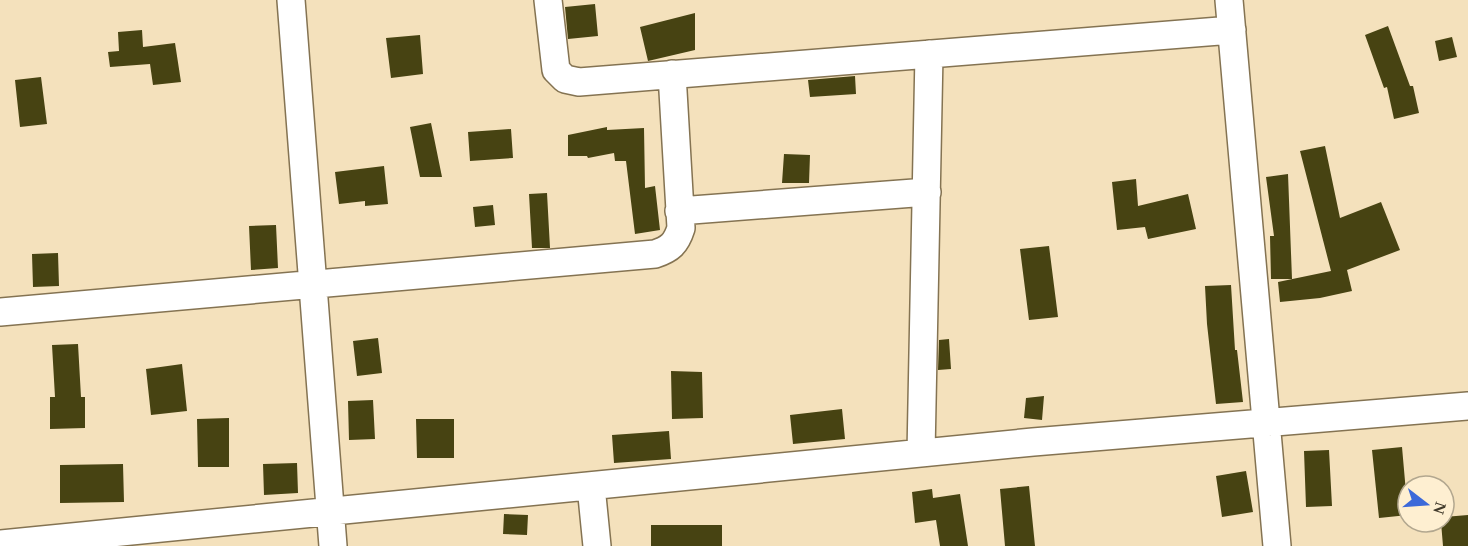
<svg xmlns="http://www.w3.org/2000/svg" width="1468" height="546" font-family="'Times New Roman',serif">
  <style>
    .building { fill: #474312 }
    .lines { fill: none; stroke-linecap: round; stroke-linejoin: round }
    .minor-casing { stroke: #847352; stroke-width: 30 }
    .minor { stroke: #fff; stroke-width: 27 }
  </style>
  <rect width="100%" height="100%" fill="#f4e1bc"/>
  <path class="building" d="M595,4L598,36L568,39L565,7Z
    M695,13V50L648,61L640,27Z
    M1388,26L1410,86H1413L1419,113L1394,119L1387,87L1384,88L1365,35Z
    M142,30L143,47L175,43L181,82L153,85L150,64L110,67L108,52L119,51L118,32Z
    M420,35L423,74L391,78L386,38Z
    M1452,37L1457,57L1439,61L1435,41Z
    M855,76L856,94L810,97L808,80Z
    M41,77L47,124L20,127L15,80Z
    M431,123L442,177H420L410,127Z
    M607,127V130L644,128L645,188L655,186L660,230L635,234L626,161H615L614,153L588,158L587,156H568V135Z
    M511,129L513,158L470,161L468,132Z
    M1325,146L1340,218L1381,202L1400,250L1347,270L1352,291L1320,298L1280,302L1278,282L1331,271L1300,151Z
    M784,154L810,155L809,183H782Z
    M384,166L388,204L365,206V201L339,204L335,172Z
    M1288,174L1292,279H1271L1270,236H1274L1266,177Z
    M1136,179L1138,206L1188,194L1196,229L1148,239L1145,227L1117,230L1112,182Z
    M547,193L550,248H532L529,194Z
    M493,205L495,225L475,227L473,207Z
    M276,225L278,268L251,270L249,226Z
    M1049,246L1058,317L1029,320L1020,249Z
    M58,253L59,286L33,287L32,254Z
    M1231,285L1235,350H1237L1243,402L1216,404L1207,324L1205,286Z
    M378,338L382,373L357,376L353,341Z
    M949,339L951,369L938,370L939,340Z
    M78,344L81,397H85V428L50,429V397H55L52,345Z
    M182,364L187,411L151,415L146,369Z
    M671,371L702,372L703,418L672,419Z
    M1044,396L1042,420L1024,418L1026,398Z
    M373,400L375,439L349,440L348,401Z
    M842,409L845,439L793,444L790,415Z
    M229,418V467H198L197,419Z
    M416,419H454V458H417Z
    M669,431L671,459L614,463L612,435Z
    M1402,447L1408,515L1379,518L1372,450Z
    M1329,450L1332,506L1306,507L1304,451Z
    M297,463L298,493L264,495L263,464Z
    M123,464L124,502L60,503V465Z
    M1246,471L1253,512L1222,517L1216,476Z
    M1029,486L1035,546H1005L1000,489Z
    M932,489L933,498L960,494L968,546H940L936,520L915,523L912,492Z
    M504,514L528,515L527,535L503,534Z
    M1468,515V546H1443L1441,522H1444V517Z
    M651,525H722V546H651Z"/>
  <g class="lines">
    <g class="minor-casing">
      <path id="minor" d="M291,0L333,546
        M548,0L556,70L565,79L579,82L1232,30
        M1229,0L1277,546
        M679,211L927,192
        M0,312L655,254C670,249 676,244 681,228L672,74
        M921,453L929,54
        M591,486L597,546
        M0,544L1033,442L1468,406"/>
    </g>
    <use href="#minor" class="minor"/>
  </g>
  <g transform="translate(1426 504) rotate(107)"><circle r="28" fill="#feefd1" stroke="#b2a78f" stroke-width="1.5"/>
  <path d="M0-4.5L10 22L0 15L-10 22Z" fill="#3c69d9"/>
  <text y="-9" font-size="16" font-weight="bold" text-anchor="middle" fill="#413a2b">N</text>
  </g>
</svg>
